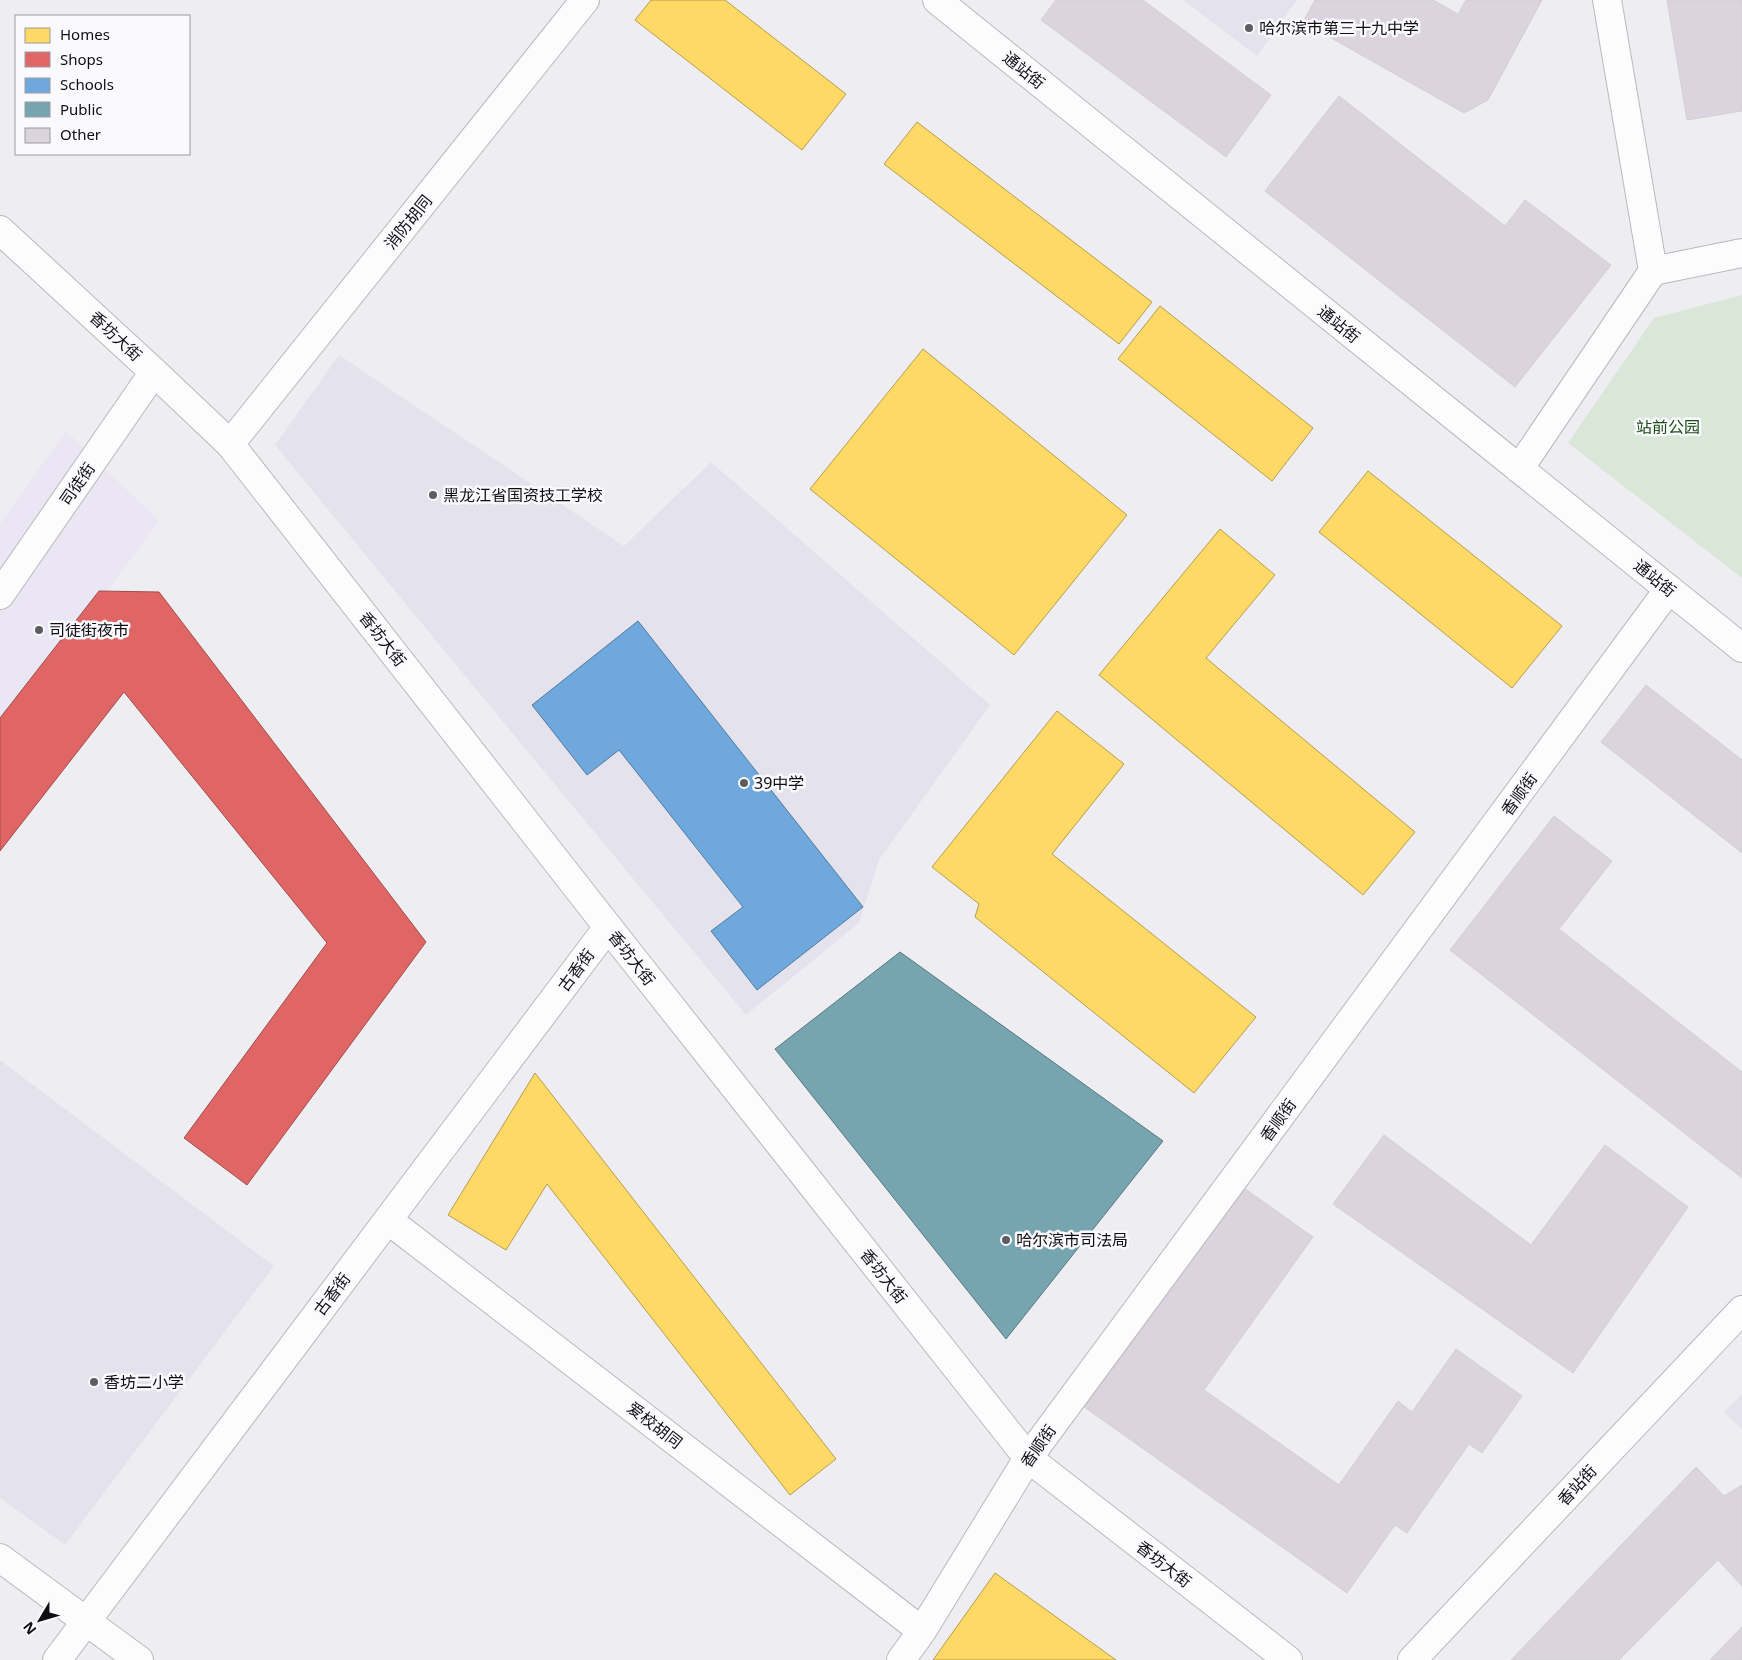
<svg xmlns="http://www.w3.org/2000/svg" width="1742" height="1660" font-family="'Noto Sans','Noto Sans SC',sans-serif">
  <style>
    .commercial { fill: #eae6f4 }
    .built { fill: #e4e2ec }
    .green { fill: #d9e6d8 }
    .homes { fill: #ffd966; stroke: #b79c4c }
    .shops { fill: #e06666; stroke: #a14c4c }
    .schools { fill: #6fa8dc; stroke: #527a9f }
    .public { fill: #76a5af; stroke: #577880 }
    .building { fill: #dbd3dd; stroke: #d1d0d3 }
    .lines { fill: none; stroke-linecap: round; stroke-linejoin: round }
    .minor-casing { stroke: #b9b9bc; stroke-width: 30 }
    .major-casing { stroke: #b9b9bc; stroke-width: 30 }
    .minor { stroke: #fcfcfd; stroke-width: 28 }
    .major { stroke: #fcfcfd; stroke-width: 28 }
    .poi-dot { fill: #5d5c60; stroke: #fafafe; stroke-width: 2 }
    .labels { text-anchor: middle; stroke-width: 5; stroke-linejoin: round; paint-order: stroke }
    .poi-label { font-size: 16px; fill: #0f0e11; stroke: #fafafe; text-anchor: start }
    .street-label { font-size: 16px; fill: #0f0e11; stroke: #fafafe }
    .park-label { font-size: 16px; fill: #1a4c13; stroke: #fafafe }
  </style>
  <rect width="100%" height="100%" fill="#eeeef2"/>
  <path class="commercial" d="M66,431L159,521L0,736V524Z"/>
  <path class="built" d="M1183,0H1297L1257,56Z
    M339,355L624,546L711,462L990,705L879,860L859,923L746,1015L465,676L275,445Z
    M0,1060L274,1266L65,1545L0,1498Z
    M1742,1394V1429L1724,1412Z"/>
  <path class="green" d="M1742,295V578L1568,443L1654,318Z"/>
  <path class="homes" d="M651,0H725L846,94L802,150L635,20Z
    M917,122L1152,302L1119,344L884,164Z
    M1160,306L1313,428L1272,481L1118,359Z
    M923,349L1127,515L1014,655L810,489Z
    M1368,471L1562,626L1512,688L1319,532Z
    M1220,529L1275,575L1206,658L1415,832L1363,895L1099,675Z
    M1057,711L1124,764L1052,854L1256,1017L1194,1093L975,917L979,904L932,867Z
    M535,1073L836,1459L790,1495L547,1184L506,1250L448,1215Z
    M995,1573L1116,1660H933Z"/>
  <path class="shops" d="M99,591L159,592L426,942L247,1185L184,1138L327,943L124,692L0,851V718Z"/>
  <path class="schools" d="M638,621L863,907L757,990L711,931L743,907L619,750L587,775L532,705Z"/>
  <path class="public" d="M900,952L1163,1141L1006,1339L775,1049Z"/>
  <path class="building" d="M1056,0H1143L1271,95L1226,157L1041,20Z
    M1315,0H1433L1458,14L1466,0H1542L1488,100L1464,113L1303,22Z
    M1667,0H1742V111L1687,120Z
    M1339,96L1505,226L1525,200L1611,265L1515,387L1265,191Z
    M1646,685L1742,760V853L1601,742Z
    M1554,816L1612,861L1559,929L1742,1072V1178L1450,950Z
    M1384,1135L1531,1245L1605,1145L1688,1207L1573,1373L1333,1204Z
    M1237,1183L1313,1237L1204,1390L1339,1485L1398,1401L1412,1412L1456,1349L1522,1396L1482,1453L1469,1444L1407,1533L1395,1525L1347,1593L1080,1404Z
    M1696,1467L1724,1496L1742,1485V1586L1718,1560L1619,1660H1511Z
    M1742,1627V1660H1710Z"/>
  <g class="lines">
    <g class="minor-casing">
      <path id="minor" d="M937,0L1742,648
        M1653,271L1742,253
        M230,444L585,0
        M1519,469L1653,271L1607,0
        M0,595L154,372
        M388,1220L922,1631
        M0,1558L139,1660
        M57,1660L608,927
        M901,1660L922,1631L1028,1458L1669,589
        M1412,1660L1742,1310"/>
    </g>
    <g class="major-casing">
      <path id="major" d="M0,230L154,372L230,444L608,927L1028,1458L1288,1660"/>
    </g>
    <use href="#minor" class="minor"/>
    <use href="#major" class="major"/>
  </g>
  <g class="poi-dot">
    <circle cx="1249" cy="28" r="5"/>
    <circle cx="433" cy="495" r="5"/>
    <circle cx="39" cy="630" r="5"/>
    <circle cx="744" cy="783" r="5"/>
    <circle cx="1006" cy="1240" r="5"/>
    <circle cx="94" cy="1382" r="5"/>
  </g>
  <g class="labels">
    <g class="poi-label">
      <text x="1259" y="34">哈尔滨市第三十九中学</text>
      <text x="443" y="501">黑龙江省国资技工学校</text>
      <text x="49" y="636">司徒街夜市</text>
      <text x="754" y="789">39中学</text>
      <text x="1016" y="1246">哈尔滨市司法局</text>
      <text x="104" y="1388">香坊二小学</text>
    </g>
    <g class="street-label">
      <text transform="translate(1024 70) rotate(39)" y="6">通站街</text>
      <text transform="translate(408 222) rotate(-51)" y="6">消防胡同</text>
      <text transform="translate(1339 324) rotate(39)" y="6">通站街</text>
      <text transform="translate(116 336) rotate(43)" y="6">香坊大街</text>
      <text transform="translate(77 484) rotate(-55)" y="6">司徒街</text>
      <text transform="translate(1655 578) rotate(39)" y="6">通站街</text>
      <text transform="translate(383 639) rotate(52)" y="6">香坊大街</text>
      <text transform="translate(1519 794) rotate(-54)" y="6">香顺街</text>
      <text transform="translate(632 958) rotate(52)" y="6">香坊大街</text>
      <text transform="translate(576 970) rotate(-53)" y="6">古香街</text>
      <text transform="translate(1278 1120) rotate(-54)" y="6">香顺街</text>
      <text transform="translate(884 1276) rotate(52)" y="6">香坊大街</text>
      <text transform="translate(332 1294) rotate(-53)" y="6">古香街</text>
      <text transform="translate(655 1425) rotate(38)" y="6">爱校胡同</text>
      <text transform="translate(1038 1446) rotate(-55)" y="6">香顺街</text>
      <text transform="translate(1577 1485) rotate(-47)" y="6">香站街</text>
      <text transform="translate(1164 1564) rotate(38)" y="6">香坊大街</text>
    </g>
    <g class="park-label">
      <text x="1668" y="433">站前公园</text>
    </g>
  </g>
  <rect x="15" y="15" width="175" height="140" fill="#fafafe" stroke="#9c9c9f"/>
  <rect x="25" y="28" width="25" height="15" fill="#ffd966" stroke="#9c9c9f"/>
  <text x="60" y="40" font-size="15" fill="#0f0e11">Homes</text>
  <rect x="25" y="52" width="25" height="15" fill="#e06666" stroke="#9c9c9f"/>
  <text x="60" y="65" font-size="15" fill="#0f0e11">Shops</text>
  <rect x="25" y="78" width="25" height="15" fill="#6fa8dc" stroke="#9c9c9f"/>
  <text x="60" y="90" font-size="15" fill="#0f0e11">Schools</text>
  <rect x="25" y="102" width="25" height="15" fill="#76a5af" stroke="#9c9c9f"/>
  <text x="60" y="115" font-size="15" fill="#0f0e11">Public</text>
  <rect x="25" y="128" width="25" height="15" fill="#dbd3dd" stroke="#9c9c9f"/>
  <text x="60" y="140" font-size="15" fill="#0f0e11">Other</text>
  <g transform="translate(40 1620) rotate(232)" stroke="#fafafe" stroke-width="4" paint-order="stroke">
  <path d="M0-4L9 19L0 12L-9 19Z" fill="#0f0e11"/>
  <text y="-8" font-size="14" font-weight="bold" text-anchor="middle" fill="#0f0e11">N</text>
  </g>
</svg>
